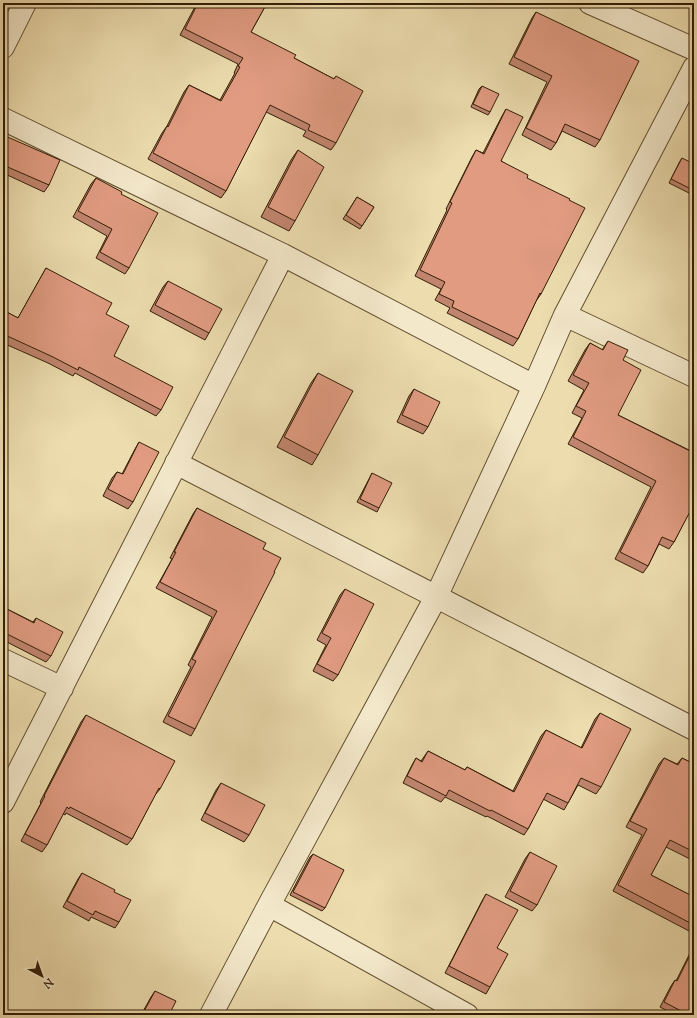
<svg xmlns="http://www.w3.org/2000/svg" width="697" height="1018" font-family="'Sorts Mill Goudy',serif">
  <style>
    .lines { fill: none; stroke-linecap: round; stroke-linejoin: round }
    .minor-casing { stroke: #614e2f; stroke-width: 24 }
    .minor { stroke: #f3e8ca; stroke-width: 22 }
    .wall { fill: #c1856f; stroke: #331e05 }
    .building { fill: #e09b81; stroke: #331e05 }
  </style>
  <rect width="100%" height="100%" fill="#ecdcae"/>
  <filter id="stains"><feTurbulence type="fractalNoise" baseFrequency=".005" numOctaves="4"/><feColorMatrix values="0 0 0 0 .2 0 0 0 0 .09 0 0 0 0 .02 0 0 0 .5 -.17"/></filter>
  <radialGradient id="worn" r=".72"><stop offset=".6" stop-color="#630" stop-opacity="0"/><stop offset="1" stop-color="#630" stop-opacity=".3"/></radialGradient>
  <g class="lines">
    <g class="minor-casing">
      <path id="minor" d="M590,3L694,49
        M3,47L25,3
        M3,119L283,255L534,386
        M565,315L694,376
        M176,463L694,729
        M3,660L62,688
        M3,802L283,255
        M269,905L467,1015
        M211,1015L269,905L436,597L534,386L565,315L694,68"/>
    </g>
    <use href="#minor" class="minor"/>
  </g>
  <path class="wall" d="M197,3H267L251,32L294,58L334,79L336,76V143L331,150L303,136L306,131L266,112L226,191L221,198L148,159L162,133L167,126L184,92L189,85L220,100L235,73H234L238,64L180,35Z
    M536,12L600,140L595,147L562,131L556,143L551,150L522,135L547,82L509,64L532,18Z
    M482,86L490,112L488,115L471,107L479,89Z
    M506,109L501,161L527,178L541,294L536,301L518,339L513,346L447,313L450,308L435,300L441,289L415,276L447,210L446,209L472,157L476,150L483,153L502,116Z
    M3,135L49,185L44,192L3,173Z
    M298,150L295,221L289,231L261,217L291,160Z
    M682,158L691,189L689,193L669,183L680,161Z
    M96,178L121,194L129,268L125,274L96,258L107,236L73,217L91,184Z
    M357,197L374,207L360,229L343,219Z
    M46,268L106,314L114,356L161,410L156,416L75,373L73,376L48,363L3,343V310L18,318L42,275Z
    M168,281L209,333L205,340L150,311L163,287Z
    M608,341L623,360L618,415L689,450L694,441V508L692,507L674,542L669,549L659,544L648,566L643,573L615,559L651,487L568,444L582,418L572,413L584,390L568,381L585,350L590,343L602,350Z
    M318,373V455L312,465L277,447L311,383Z
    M414,389L428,427L423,434L397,422L409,396Z
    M139,442L133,502L128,509L103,496L112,478L117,472L122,474L135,449Z
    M372,473L379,508L377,512L357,502L370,477Z
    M197,508L263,549L195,729L191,736L163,722L191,667L188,665L212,617L156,588L172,559L170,558L193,514Z
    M345,589L338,675L333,681L313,671L326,645L317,640L340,595Z
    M3,607L33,622L36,618L51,656L46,662L3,640Z
    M600,713L601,787L596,794L578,785L568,803L564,810L543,799L528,829L524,835L487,816L486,817L445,797L441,802L403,783L412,765L416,758L421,761L428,751L465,770L467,767L513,791L541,736L546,730L581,748L595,719Z
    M86,715L160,789L155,795L132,839L127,845L66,813L65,815L63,814L47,845L42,852L21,841L41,803L40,802L81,722Z
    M664,758L677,764L682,758L694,764V861L666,847L651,875L694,897V927L691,932L613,891L642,835L626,827L659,764Z
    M221,783L249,835L244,842L201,820L216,790Z
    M530,852L537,905L532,911L505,897L525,859Z
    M313,854L325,908L322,911L290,895L310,857Z
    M82,873L119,922L115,928L91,917L89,921L63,907L78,879Z
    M486,894L497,948L490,987L486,994L445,973L482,901Z
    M694,945V1015H675L660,1007L671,986L675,980L676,981Z
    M155,991L169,1015H141L151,997Z"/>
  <path class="building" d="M198,3H267L251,32L296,55L294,58L334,79L336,76L363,91L336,143L308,130L310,125L270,105L226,191L153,153L167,126L168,127L189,85L221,101L240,67L238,66L243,58L185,29Z
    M536,12L639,61L600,140L565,124L556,143L526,128L552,76L514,57Z
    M482,86L499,94L490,112L473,104Z
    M506,109L523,117L501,161L528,175L527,178L570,199L569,200L585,208L541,294L540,293L518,339L452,307L454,301L439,294L445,282L420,270L452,203L450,202L476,150L484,154Z
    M3,135L60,160L49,185L3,165Z
    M298,150L324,167L295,221L268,207Z
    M682,158L694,164V184L691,189L671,179Z
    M96,178L122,192L121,194L158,213L129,268L100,252L112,229L78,211Z
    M357,197L374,207L362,226L346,215Z
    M46,268L112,303L106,314L129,326L114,356L173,387L161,410L79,367L78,370L53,357L3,334V310L18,318Z
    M168,281L222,309L209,333L155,305Z
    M608,341L628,350L623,360L641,370L618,415L690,451L694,443V504L674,542L662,537L648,566L620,552L656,481L573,437L586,411L576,406L589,383L573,375L590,343L603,350Z
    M318,373L353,391L318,455L284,437Z
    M414,389L440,402L428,427L402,415Z
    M139,442L159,452L133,502L108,489L117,472L123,474Z
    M372,473L392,483L379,508L360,499Z
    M197,508L266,543L263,549L281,558L274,572H275L195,729L168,716L196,661L192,659L217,611L160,582L176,552H174Z
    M345,589L374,604L338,675L317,664L331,638L322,633Z
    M3,607L34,623L36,618L63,632L51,656L5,633L4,636L3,635Z
    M600,713L631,729L601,787L581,778L568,803L547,793L528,829L491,810L490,811L449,790L446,796L407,776L416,758L422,762L428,751L465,770L467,767L514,792L546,730L582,748Z
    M86,715L175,761L160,789L159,788L132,839L70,807L69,809L67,807L47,845L25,834L45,796H44Z
    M664,758L678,765L682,758L694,764V852L670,840L651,875L694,897V925L618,885L647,829L630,821Z
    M221,783L265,805L249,835L205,813Z
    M530,852L557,866L537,905L510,891Z
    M313,854L344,870L325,908L293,892Z
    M82,873L115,890L114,892L131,900L119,922L95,911L93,915L67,901Z
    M486,894L518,910L497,948L508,954L490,987L449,966Z
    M694,947V1015H689L664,1002L675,980L677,981Z
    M155,991L176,1001L169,1015H142Z
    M401,1010L411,1015H399Z"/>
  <rect width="697" height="1018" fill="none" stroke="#ecdcae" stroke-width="16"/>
  <rect x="4" y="4" width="689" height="1010" fill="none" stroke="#331e05" stroke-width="2"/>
  <rect x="8" y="8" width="681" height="1002" fill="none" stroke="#331e05"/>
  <g transform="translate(42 976) rotate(139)" stroke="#f3e8ca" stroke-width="3" paint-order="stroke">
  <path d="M0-3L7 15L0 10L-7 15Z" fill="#331e05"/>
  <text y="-6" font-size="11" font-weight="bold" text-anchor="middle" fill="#331e05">N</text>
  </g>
  <rect width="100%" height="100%" filter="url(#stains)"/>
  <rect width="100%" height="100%" fill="url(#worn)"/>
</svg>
